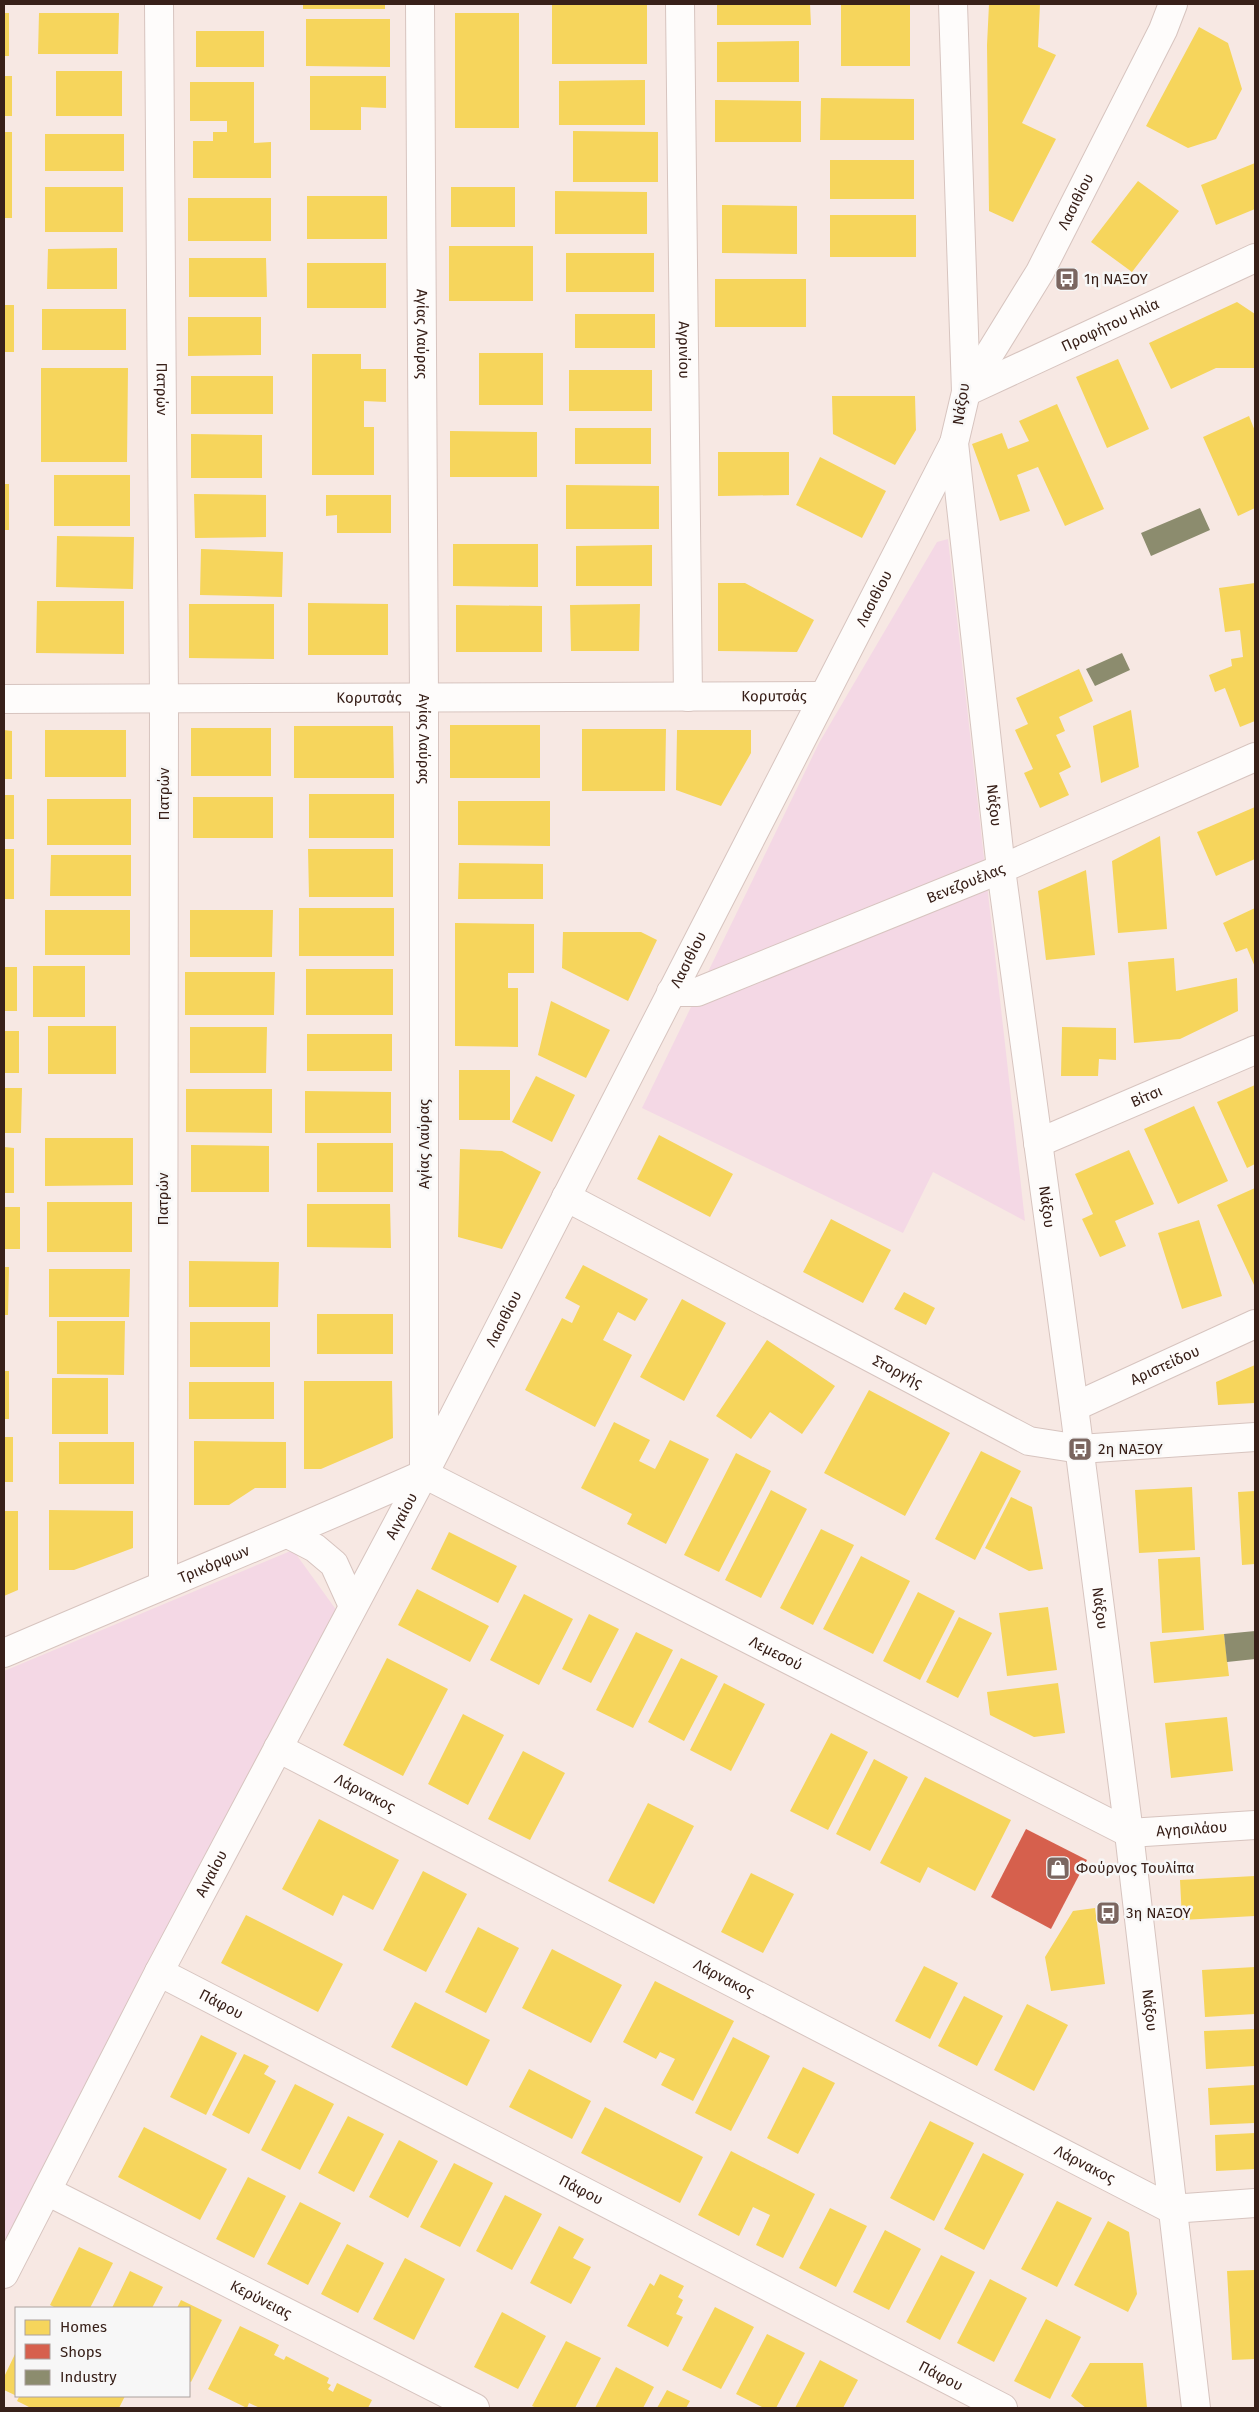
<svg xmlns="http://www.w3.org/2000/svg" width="1259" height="2412" font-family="'Fira Sans',sans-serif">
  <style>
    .green { fill: #f4d8e5 }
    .homes { fill: #f6d55c }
    .shops { fill: #d6604d }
    .industry { fill: #8c8c6e }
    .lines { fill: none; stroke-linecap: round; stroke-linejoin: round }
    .minor-casing { stroke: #d7c4bf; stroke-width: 30 }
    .minor { stroke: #fefcfb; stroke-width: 28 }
    .labels { text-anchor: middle; stroke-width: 5; stroke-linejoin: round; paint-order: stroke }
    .street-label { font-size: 15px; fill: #382019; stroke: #f7f7f7 }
    .poi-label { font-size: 15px; fill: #382019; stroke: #f7f7f7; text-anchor: start }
  </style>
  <rect width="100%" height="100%" fill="#f7e8e3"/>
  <path class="green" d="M948,539L1025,1221L933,1172L903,1233L642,1108L819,743L937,542Z
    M293,1550L337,1611L4,2253V1671Z"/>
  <path class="homes" d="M303,4H385V9H303Z
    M552,4H647V64H552Z
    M717,4H810L811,25H717Z
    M841,4H910V66H841Z
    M989,4H1040L1038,47L1056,55L1022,123L1056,139L1013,222L989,211L987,45Z
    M4,13H9V56H4Z
    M39,13H119L118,54H38Z
    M455,13H519V128H455Z
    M306,19H390V67L306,66Z
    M1199,27L1228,43L1242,89L1216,139L1188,148L1146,126Z
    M196,31H264V67H196Z
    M799,41V82H717V42Z
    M56,71H122V116H56Z
    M4,76H12V116H4Z
    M310,76H386V108L361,107V130H310Z
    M645,80V125H559V81Z
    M190,82H254V143L271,142V178H193V141H213V132H227V121H190Z
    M821,98L914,99V140H820Z
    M715,100L801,101V142H715Z
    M573,131L658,132V182H573Z
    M4,132H12V218H4Z
    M45,134H124V171H45Z
    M830,160H914V199H830Z
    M1255,163V209L1216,225L1201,185Z
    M1138,181L1179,211L1132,272L1091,242Z
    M45,187H123V232H45Z
    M451,187H515V227H451Z
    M555,191L647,192V234H555Z
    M307,196H387V239H307Z
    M188,198H271V241H188Z
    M722,205L797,206V254L722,253Z
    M830,215H916V257H830Z
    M449,246H533V301H449Z
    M117,248V289H47L48,249Z
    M566,253H654V292H566Z
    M189,258H266L267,297H189Z
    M307,263H386V308H307Z
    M715,279H806V327H715Z
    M1237,302L1255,314V368H1216L1171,389L1149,343Z
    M4,305H14V352H4Z
    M42,309H126V350H42Z
    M575,314H655V348H575Z
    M188,317H261V355L188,356Z
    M479,353H543V405H479Z
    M312,354H361V369H386V402L364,401V427H374V475H312Z
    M1118,359L1149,429L1107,448L1076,377Z
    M41,368H128L127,462H41Z
    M569,370H652V411H569Z
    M191,376H273V414H191Z
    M832,396H915L916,430L895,465L833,434Z
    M1057,404L1104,509L1065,526L1038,467L1017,475L1030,511L1000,521L972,444L1002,433L1008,449L1029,441L1019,421Z
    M1249,416L1255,431V508L1238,516L1203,437Z
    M575,428H651V464H575Z
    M450,431L537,432V477H450Z
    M191,434L262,435V478H191Z
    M718,452H789V495L718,496Z
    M820,457L886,491L862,538L796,505Z
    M54,475H130V526H54Z
    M4,484H9V530H4Z
    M566,485L659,486V529H566Z
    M194,494L266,495V537L195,538Z
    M326,495H391V533H337V515L326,516Z
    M57,536L134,537L133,589L56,587Z
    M453,544H538V587L453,586Z
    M652,545V586H576V546Z
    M201,549L283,552L282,597L200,595Z
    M718,583H745L814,620L797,652L718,651Z
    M1255,583V721L1240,727L1225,688L1215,692L1209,675L1232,666L1231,659L1243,657L1240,630L1225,632L1219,588Z
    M37,601H124V654L36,653Z
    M308,603L388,604V655H308Z
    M189,604H274V659L189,658Z
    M640,604L639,651H571L570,605Z
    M456,605L542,606V652H456Z
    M1079,669L1093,701L1059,717L1065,731L1056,735L1071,767L1059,773L1069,795L1040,808L1024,773L1033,769L1015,730L1028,724L1016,698Z
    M1131,710L1139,767L1101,783L1093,726Z
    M450,725H540V778H450Z
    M294,726H393L394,778H294Z
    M191,728H271V776H191Z
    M582,729H666L665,791H582Z
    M4,730L12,731V779H4Z
    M45,730H126V777H45Z
    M677,730H751V753L721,806L676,790Z
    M309,794H394V838H309Z
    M4,795H14V839H4Z
    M193,797H273V838H193Z
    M47,799H131V845H47Z
    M458,801H550V846L458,845Z
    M1255,807V859L1216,876L1197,832Z
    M1160,836L1167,929L1118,933L1112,861Z
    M4,849H14V899H4Z
    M308,849H393V897H309Z
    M51,855H131V896H50Z
    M459,863L543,864V899H458Z
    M1086,870L1095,955L1046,960L1038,891Z
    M299,908H394V956H299Z
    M1255,908V967L1247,948L1236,952L1223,923Z
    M45,910H130V955H45Z
    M190,910H273L272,957H190Z
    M455,923L534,924V973H508V988H518V1047L455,1046Z
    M563,932H641L657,940L628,1001L562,968Z
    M1174,958L1176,991L1237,978L1238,1011L1180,1039L1134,1043L1128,962Z
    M33,966H85V1017H33Z
    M4,967H17V1011H4Z
    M306,969H393V1015H306Z
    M185,972H275L274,1015H185Z
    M551,1001L610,1030L586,1078L538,1055Z
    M48,1026H116V1074H48Z
    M190,1027H267L266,1073H190Z
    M1062,1027L1116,1028V1060L1099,1059L1098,1076H1061Z
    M4,1031H19V1073H4Z
    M307,1034H392V1071H307Z
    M459,1070H510V1120H459Z
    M536,1076L575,1095L552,1142L512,1122Z
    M1255,1085V1164L1247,1168L1217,1102Z
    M4,1088H22L21,1133H4Z
    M186,1089H272V1133L186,1132Z
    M305,1091L391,1092V1133H305Z
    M1194,1106L1228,1181L1178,1204L1144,1129Z
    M659,1135L733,1174L710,1217L637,1179Z
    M45,1138H133V1185L45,1186Z
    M317,1143H393V1192H317Z
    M191,1145L269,1146V1192H191Z
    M4,1147L14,1148V1193H4Z
    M460,1149L502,1151L541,1172L502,1249L458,1237Z
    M1129,1150L1154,1204L1115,1221L1126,1246L1100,1257L1082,1219L1093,1214L1075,1174Z
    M1255,1188V1285H1254L1217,1205Z
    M47,1202H132V1252H47Z
    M307,1204H390L391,1248L307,1247Z
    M4,1207H20V1249H4Z
    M831,1219L891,1250L863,1303L803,1272Z
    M1199,1220L1222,1296L1182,1309L1158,1233Z
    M189,1261L279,1262L278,1307H189Z
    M583,1265L648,1299L635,1321L618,1312L603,1340L632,1355L595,1427L525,1390L562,1318L572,1323L580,1306L565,1298Z
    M4,1267H9L8,1315H4Z
    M49,1269H130L129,1317H49Z
    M904,1292L935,1308L926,1325L894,1309Z
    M682,1299L726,1323L684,1401L640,1377Z
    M317,1314H393V1354H317Z
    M57,1321H125L124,1375L57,1374Z
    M190,1322H270V1367H190Z
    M767,1340L835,1386L802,1434L770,1412L751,1439L716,1416Z
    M1255,1365V1403L1218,1405L1216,1382Z
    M4,1371H9V1419H4Z
    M52,1378H108V1434H52Z
    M304,1381H392L393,1438L321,1469H304Z
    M189,1382H274V1419H189Z
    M869,1390L950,1433L905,1516L824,1473Z
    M614,1422L650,1440L639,1461L655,1469L670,1440L709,1459L666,1544L627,1524L632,1514L581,1488Z
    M4,1437H13V1482H4Z
    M194,1441L286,1442V1488H255L229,1505H194Z
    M59,1442H134V1484H59Z
    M981,1451L1021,1471L975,1560L935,1539Z
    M736,1453L771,1471L719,1572L684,1555Z
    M1192,1487L1195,1550L1139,1553L1135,1490Z
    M771,1490L807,1509L761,1598L725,1580Z
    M1255,1491V1564L1242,1565L1238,1492Z
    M1011,1497L1032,1507L1043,1569L1029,1571L985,1548Z
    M49,1510L133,1511V1548L74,1570H49Z
    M4,1511H18V1590L4,1596Z
    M821,1529L854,1545L813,1625L780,1608Z
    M449,1532L517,1566L498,1603L431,1569Z
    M861,1556L910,1581L873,1654L823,1629Z
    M1200,1557L1204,1630L1162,1633L1158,1559Z
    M417,1589L489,1626L470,1662L398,1625Z
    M918,1592L955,1611L920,1680L883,1661Z
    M524,1594L573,1619L539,1685L490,1660Z
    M1048,1607L1057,1670L1007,1676L999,1613Z
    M589,1614L619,1629L591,1683L562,1669Z
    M959,1617L992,1633L958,1698L926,1682Z
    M636,1632L673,1650L633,1728L596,1710Z
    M1224,1634L1229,1676L1154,1683L1150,1642Z
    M387,1658L448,1689L403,1776L343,1745Z
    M681,1658L718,1676L684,1741L648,1722Z
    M724,1683L765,1704L731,1771L690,1750Z
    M1058,1683L1065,1733L1034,1737L990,1715L987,1692Z
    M463,1714L504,1735L468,1805L428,1784Z
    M1227,1717L1233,1771L1171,1778L1165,1723Z
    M831,1733L868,1752L828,1830L790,1811Z
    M523,1751L565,1773L530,1840L488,1819Z
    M874,1759L908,1777L870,1851L836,1834Z
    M925,1777L1011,1820L975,1891L928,1867L920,1883L880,1863Z
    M648,1803L694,1826L654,1904L608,1881Z
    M319,1819L399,1860L373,1910L343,1895L333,1916L282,1889Z
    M423,1871L467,1894L426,1972L383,1950Z
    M751,1873L794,1894L763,1953L721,1932Z
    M1255,1876V1916L1182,1920L1180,1880Z
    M1095,1908L1105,1984L1051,1991L1045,1957L1073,1911Z
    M246,1915L343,1964L318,2012L221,1963Z
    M478,1927L519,1948L486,2013L445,1992Z
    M552,1949L622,1985L591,2043L522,2008Z
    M924,1966L958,1983L930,2039L895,2021Z
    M1255,1967V2014L1205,2017L1202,1970Z
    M655,1981L734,2021L693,2101L661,2085L675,2059L660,2052L656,2059L623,2042Z
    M964,1996L1003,2016L977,2066L938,2046Z
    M415,2002L490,2040L467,2086L391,2047Z
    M1027,2004L1068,2025L1034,2091L994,2070Z
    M1255,2029V2066L1206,2069L1204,2031Z
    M201,2035L237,2053L206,2115L170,2097Z
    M733,2037L770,2056L731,2131L695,2113Z
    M244,2054L269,2066L264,2074L276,2081L249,2134L212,2115Z
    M803,2067L835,2083L798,2154L767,2138Z
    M529,2069L591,2101L572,2139L509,2107Z
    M295,2084L334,2104L300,2170L261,2150Z
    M1255,2085V2123L1210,2125L1208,2088Z
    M605,2107L703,2157L680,2203L581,2153Z
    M348,2116L384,2134L354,2192L318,2173Z
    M930,2121L974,2143L934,2221L890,2198Z
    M144,2127L227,2169L200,2220L118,2177Z
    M1255,2133V2169L1216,2171L1215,2135Z
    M399,2140L438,2161L408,2218L369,2197Z
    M731,2151L815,2194L783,2258L756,2245L770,2215L753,2207L739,2236L698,2215Z
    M983,2153L1024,2174L984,2250L944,2229Z
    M454,2163L493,2183L460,2247L420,2227Z
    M248,2177L286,2196L254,2258L216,2239Z
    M505,2195L542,2214L512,2270L476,2251Z
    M1057,2201L1092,2218L1057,2287L1021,2269Z
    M300,2202L341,2223L308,2285L267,2264Z
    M830,2208L867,2226L836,2287L799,2268Z
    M1108,2221L1129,2232L1137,2294L1128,2312L1074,2285Z
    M559,2226L584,2239L573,2258L591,2267L571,2304L530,2283Z
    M885,2230L921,2249L889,2310L853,2292Z
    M347,2244L384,2263L358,2313L321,2294Z
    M79,2247L113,2263L90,2308H56L50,2305Z
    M941,2255L975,2272L940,2340L906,2322Z
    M405,2258L445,2279L414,2340L373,2319Z
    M1255,2270V2359L1232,2360L1227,2271Z
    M130,2271L163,2287L152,2308H112Z
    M660,2274L684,2286L678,2297L683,2300L676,2314L683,2317L668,2347L627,2326L650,2283L654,2286Z
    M990,2279L1027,2298L994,2362L957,2343Z
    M181,2300L222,2320L191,2382L189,2381V2308H177Z
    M715,2307L754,2327L721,2389L682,2370Z
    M502,2312L546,2336L518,2389L474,2367Z
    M1046,2319L1081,2337L1050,2399L1014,2381Z
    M240,2326L279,2345L274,2355L284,2360L286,2356L329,2378L327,2383L331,2385L328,2389L333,2392L337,2383L372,2400L368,2408H260L249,2403L247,2408L208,2389Z
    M767,2334L805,2353L776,2408H764L736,2394Z
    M566,2341L601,2358L575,2408H537L532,2406Z
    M16,2352V2396H125L119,2408H31L17,2401L19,2397L4,2390V2377Z
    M820,2360L858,2380L843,2408H795Z
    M1090,2363H1143L1147,2408H1086L1071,2396Z
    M616,2367L654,2387L643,2408H595Z
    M667,2390L690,2401L686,2408H657Z"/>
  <path class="shops" d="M1026,1829L1087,1860L1051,1929L991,1897Z"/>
  <path class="industry" d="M1200,508L1210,530L1151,556L1141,533Z
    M1122,653L1130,670L1095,686L1086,669Z
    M1255,1631V1659L1227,1662L1224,1634Z"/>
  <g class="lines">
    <g class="minor-casing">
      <g id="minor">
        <path id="s1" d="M159,4L164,699L163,1584"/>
        <path id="s2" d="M420,4L424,698V1470"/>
        <path id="s3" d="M680,4L688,697"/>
        <path id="s4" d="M953,4L966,392L954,443L1001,869L1074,1407L1129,1833L1196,2408"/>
        <path id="s5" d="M966,392L1040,272L1163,30L1173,4"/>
        <path id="s6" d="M966,392L1255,258"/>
        <path id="s7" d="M4,699L823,696"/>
        <path id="s8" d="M671,992H697L1001,869L1255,757"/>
        <path id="s9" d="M1038,1143L1255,1050"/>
        <path id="s10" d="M566,1197L1029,1441L1080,1449L1255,1437"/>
        <path id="s11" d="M1074,1407L1255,1324"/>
        <path id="s12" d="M424,1474L1129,1833L1255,1825"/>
        <path d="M288,1534L315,1548L334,1564L353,1606"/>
        <path id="s13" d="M4,1653C143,1593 284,1536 424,1474"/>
        <path id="s14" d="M278,1748L1171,2209L1255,2203"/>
        <path id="s15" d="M159,1972L1003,2408"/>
        <path id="s16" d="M47,2191L475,2408"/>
        <path id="s17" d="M4,2274L159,1972L424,1474L954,443"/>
      </g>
    </g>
    <use href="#minor" class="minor"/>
  </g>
  <defs>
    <g id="bus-square" transform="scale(1.25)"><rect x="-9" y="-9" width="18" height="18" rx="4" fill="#7b6660" stroke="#f7f7f7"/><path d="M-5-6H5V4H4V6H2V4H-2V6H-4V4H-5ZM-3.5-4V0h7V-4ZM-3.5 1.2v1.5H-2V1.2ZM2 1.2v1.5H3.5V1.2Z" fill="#fff"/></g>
    <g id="shop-square" transform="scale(1.25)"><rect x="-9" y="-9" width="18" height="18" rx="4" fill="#7b6660" stroke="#f7f7f7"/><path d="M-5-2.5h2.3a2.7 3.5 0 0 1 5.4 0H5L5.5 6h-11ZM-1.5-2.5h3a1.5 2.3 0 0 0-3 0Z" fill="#fff"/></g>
  </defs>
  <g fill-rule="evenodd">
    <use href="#bus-square" x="1067" y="279"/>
    <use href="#bus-square" x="1080" y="1449"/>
    <use href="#shop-square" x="1058" y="1868"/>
    <use href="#bus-square" x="1108" y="1913"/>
  </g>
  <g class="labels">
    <g class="street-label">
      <text dy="5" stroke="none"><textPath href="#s5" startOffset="220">Λασιθίου</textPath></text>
      <text dy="5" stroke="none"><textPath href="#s6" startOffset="159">Προφήτου Ηλία</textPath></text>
      <text dy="5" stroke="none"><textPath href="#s2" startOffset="330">Αγίας Λαύρας</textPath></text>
      <text dy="5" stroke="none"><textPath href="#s3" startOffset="346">Αγρινίου</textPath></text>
      <text dy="5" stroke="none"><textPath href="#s1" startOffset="385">Πατρών</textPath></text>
      <text transform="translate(961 404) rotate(-81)" y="5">Νάξου</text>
      <text dy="5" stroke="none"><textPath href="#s17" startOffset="1888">Λασιθίου</textPath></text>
      <text dy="5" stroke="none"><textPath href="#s7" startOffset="770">Κορυτσάς</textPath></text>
      <text dy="5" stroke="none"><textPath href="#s7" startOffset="365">Κορυτσάς</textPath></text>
      <text dy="5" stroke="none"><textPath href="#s2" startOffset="735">Αγίας Λαύρας</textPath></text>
      <text transform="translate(164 794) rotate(-90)" y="5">Πατρών</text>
      <text dy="5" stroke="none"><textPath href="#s4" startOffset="805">Νάξου</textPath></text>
      <text dy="5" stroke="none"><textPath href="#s8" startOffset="316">Βενεζουέλας</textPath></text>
      <text dy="5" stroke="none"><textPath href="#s17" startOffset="1482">Λασιθίου</textPath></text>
      <text dy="5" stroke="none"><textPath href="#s9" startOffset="118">Βίτσι</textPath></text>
      <text transform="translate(424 1144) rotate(-90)" y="5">Αγίας Λαύρας</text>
      <text transform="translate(163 1199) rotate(-90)" y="5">Πατρών</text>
      <text dy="5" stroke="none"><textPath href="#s4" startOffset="1210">Νάξου</textPath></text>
      <text dy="5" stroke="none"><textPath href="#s17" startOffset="1078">Λασιθίου</textPath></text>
      <text dy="5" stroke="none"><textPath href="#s11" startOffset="100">Αριστείδου</textPath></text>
      <text dy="5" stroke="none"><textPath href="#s10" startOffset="375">Στοργής</textPath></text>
      <text dy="5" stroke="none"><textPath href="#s17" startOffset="856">Αιγαίου</textPath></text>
      <text dy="5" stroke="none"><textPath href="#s13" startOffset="228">Τρικόρφων</textPath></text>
      <text dy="5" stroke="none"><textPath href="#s4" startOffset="1615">Νάξου</textPath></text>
      <text dy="5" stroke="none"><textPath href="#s12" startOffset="395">Λεμεσού</textPath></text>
      <text dy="5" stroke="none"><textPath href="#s14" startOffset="98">Λάρνακος</textPath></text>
      <text dy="5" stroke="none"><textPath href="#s12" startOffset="854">Αγησιλάου</textPath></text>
      <text dy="5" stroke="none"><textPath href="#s17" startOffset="451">Αιγαίου</textPath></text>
      <text dy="5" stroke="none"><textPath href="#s14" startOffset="502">Λάρνακος</textPath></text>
      <text dy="5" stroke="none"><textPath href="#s15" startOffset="70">Πάφου</textPath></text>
      <text dy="5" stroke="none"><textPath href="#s4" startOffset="2020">Νάξου</textPath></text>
      <text dy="5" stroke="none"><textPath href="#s14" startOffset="908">Λάρνακος</textPath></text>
      <text dy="5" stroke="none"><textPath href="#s15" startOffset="475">Πάφου</textPath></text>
      <text dy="5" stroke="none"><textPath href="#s16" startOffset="240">Κερύνειας</textPath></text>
      <text dy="5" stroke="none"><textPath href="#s15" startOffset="880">Πάφου</textPath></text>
    </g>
    <g class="poi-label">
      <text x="1084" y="284">1η ΝΑΞΟΥ</text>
      <text x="1098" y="1454">2η ΝΑΞΟΥ</text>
      <text x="1076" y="1873">Φούρνος Τουλίπα</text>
      <text x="1126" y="1918">3η ΝΑΞΟΥ</text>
    </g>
  </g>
  <rect width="1259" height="2412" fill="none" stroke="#382019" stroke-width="10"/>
  <rect x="15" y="2307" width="175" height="90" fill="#f7f7f7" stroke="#aba19e"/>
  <rect x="25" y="2320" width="25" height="15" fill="#f6d55c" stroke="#aba19e"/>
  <text x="60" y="2332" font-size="15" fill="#382019">Homes</text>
  <rect x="25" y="2344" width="25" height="15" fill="#d6604d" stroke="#aba19e"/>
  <text x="60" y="2357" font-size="15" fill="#382019">Shops</text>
  <rect x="25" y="2370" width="25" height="15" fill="#8c8c6e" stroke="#aba19e"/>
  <text x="60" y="2382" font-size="15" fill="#382019">Industry</text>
</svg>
